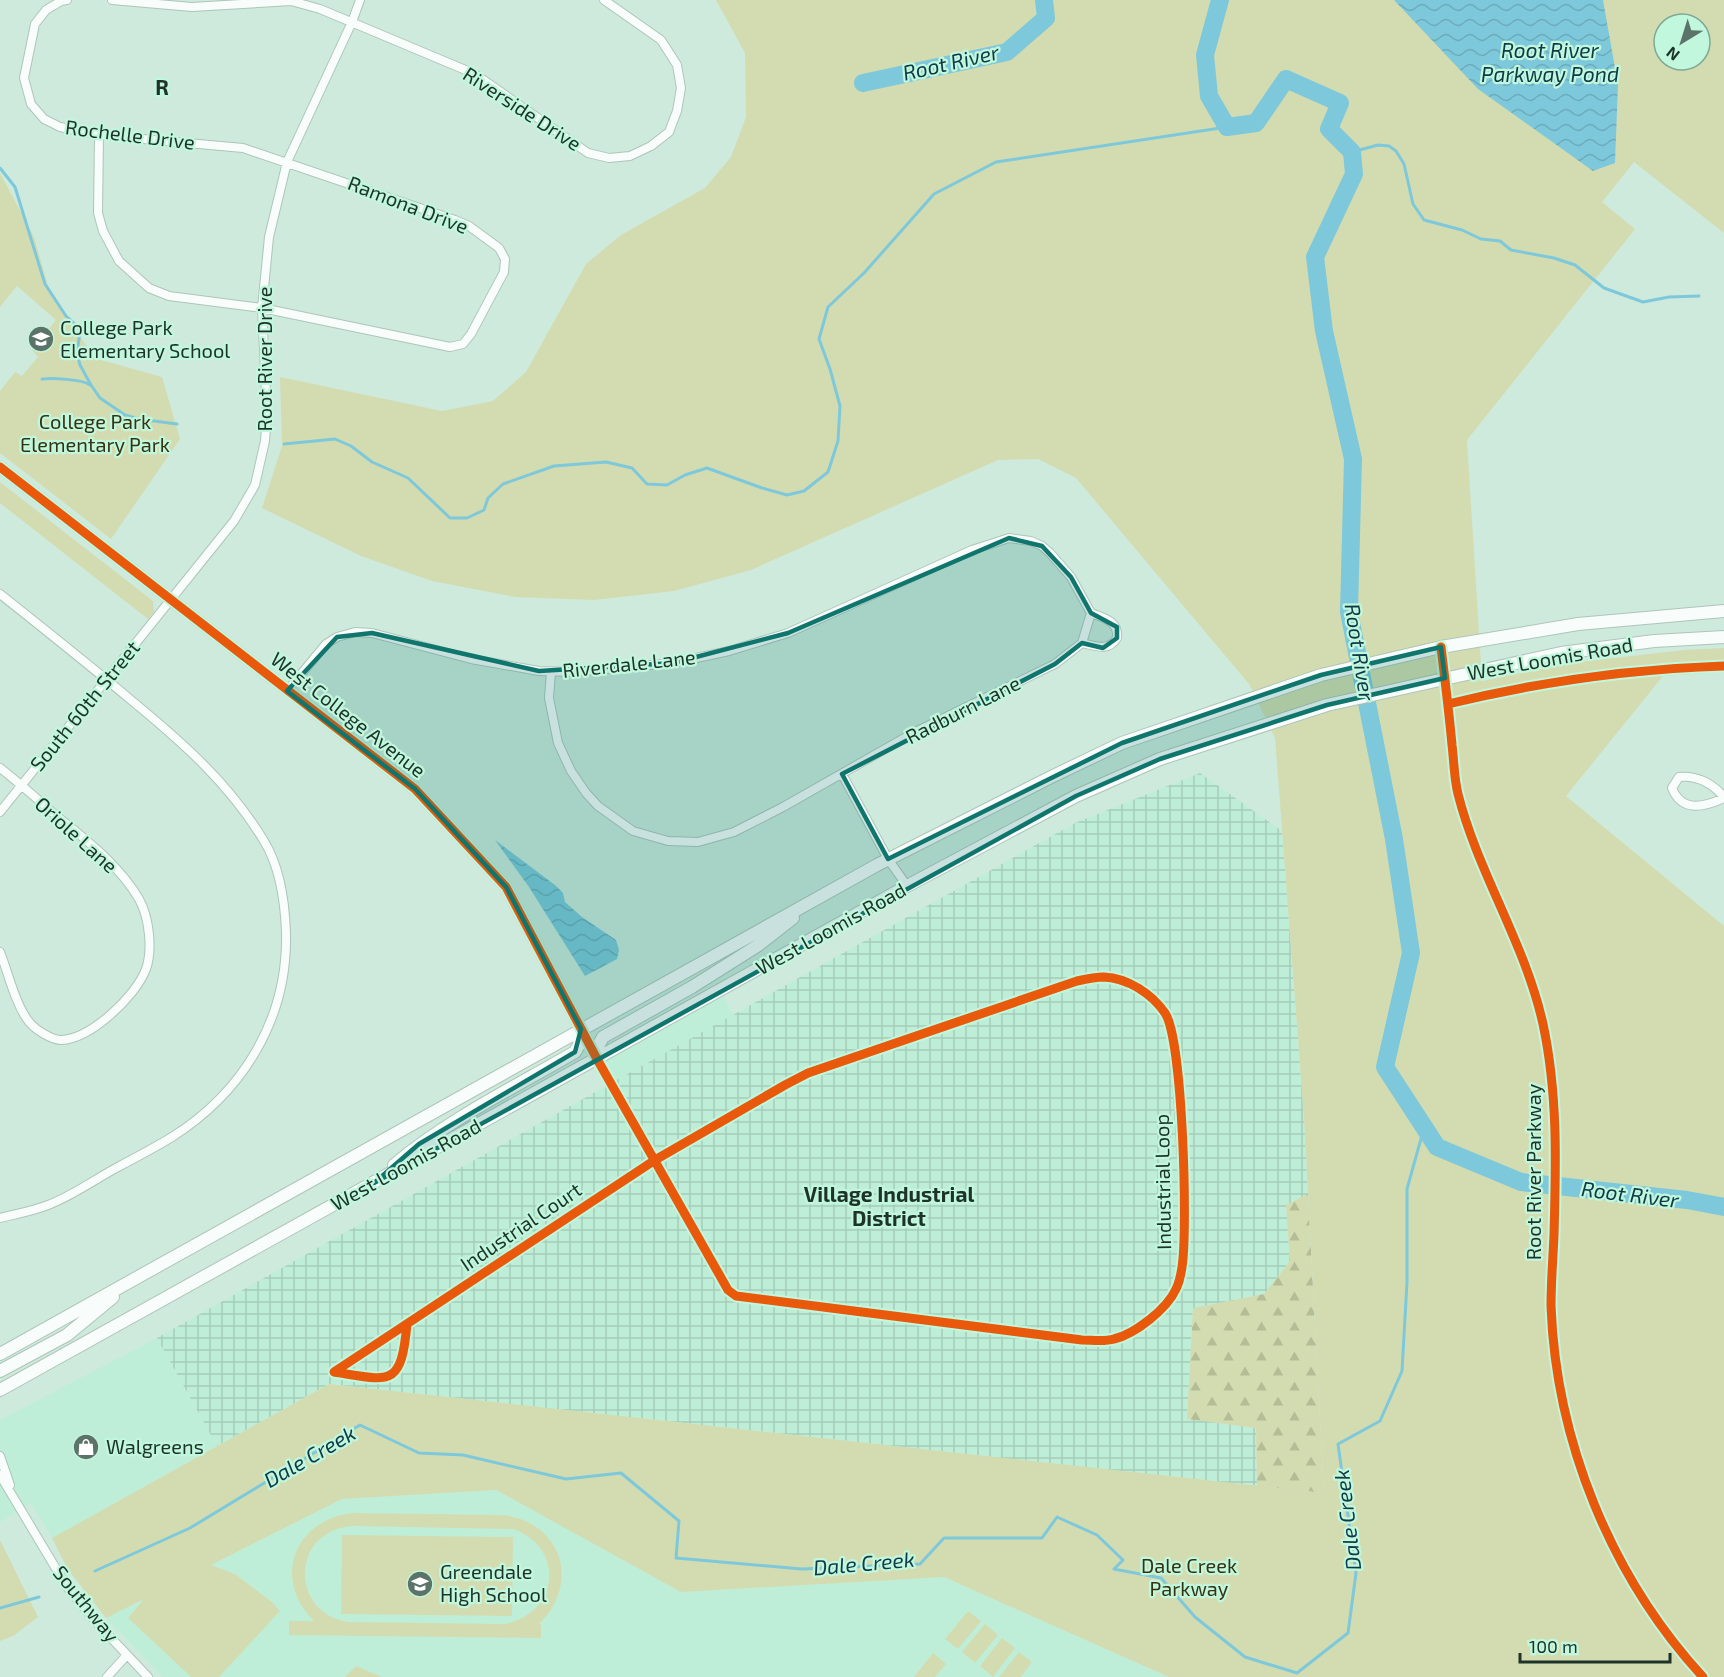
<svg xmlns="http://www.w3.org/2000/svg" width="1724" height="1677" font-family="'Exo 2',sans-serif">
  <style>
    .built { fill: #bfeed8 }
    .industrial { fill: url(#industrial-grid) }
    .forest { fill: url(#forest-firs) }
    .park { fill: #d3dcb0; fill-rule: evenodd }
    .water { fill: url(#water-waves) }
    .lines { fill: none; stroke-linecap: round; stroke-linejoin: round }
    .stream { stroke: #7ec8db; stroke-width: 3 }
    .river { stroke: #7ec8db; stroke-width: 18 }
    .street-casing { stroke: #aec5ba; stroke-width: 10 }
    .secondary-casing { stroke: #aec5ba; stroke-width: 13 }
    .primary-casing { stroke: #aec5ba; stroke-width: 14 }
    .street { stroke: #f8fcfa; stroke-width: 8 }
    .secondary { stroke: #f8fcfa; stroke-width: 10 }
    .primary { stroke: #f8fcfa; stroke-width: 12 }
    .cycleway-casing { stroke: #c1f7dd; stroke-width: 13 }
    .cycleway { stroke: #e8590c; stroke-width: 9 }
    .marked { fill: #0f766e; fill-opacity: 0.2; stroke: #0f766e; stroke-width: 4.5; stroke-linejoin: round }
    .labels { text-anchor: middle; stroke-width: 4.5; stroke-linejoin: round; paint-order: stroke }
    .street-label { font-size: 20px; fill: #1d3329; stroke: #c1f7dd }
    .poi-label { font-size: 20px; fill: #1d3329; stroke: #c1f7dd; text-anchor: start }
    .park-label { font-size: 20px; fill: #363311; stroke: #c1f7dd }
    .water-label { font-size: 21px; font-style: italic; fill: #0e3947; stroke: #c1f7dd }
    .neighbourhood-label { font-size: 21px; font-weight: bold; fill: #1d3329; stroke: #c1f7dd }
  </style>
  <defs>
    <pattern id="industrial-grid" width="8" height="8" patternUnits="userSpaceOnUse" patternTransform="scale(1.5)"><rect width="8" height="8" fill="#bfeed8"/><path d="M0 4h8M4 0v8" fill="none" stroke="#a4cdb9"/></pattern>
    <pattern id="forest-firs" width="22" height="20" patternUnits="userSpaceOnUse" patternTransform="scale(1.5)"><rect width="22" height="20" fill="#d3dcb0"/><path d="M5 1l3.5 6h-7zM16 11l3.5 6h-7z" fill="#b5bd97"/></pattern>
    <pattern id="water-waves" width="16" height="10" patternUnits="userSpaceOnUse" patternTransform="scale(1.5)"><rect width="16" height="10" fill="#7ec8db"/><path d="M0 5q4-4 8 0t8 0" fill="none" stroke="#6cacbc"/></pattern>
  </defs>
  <rect width="100%" height="100%" fill="#ceeadc"/>
  <path class="built" d="M721,990L771,1093L655,1160L597,1059Z
    M157,1338L217,1446L52,1538L31,1503L0,1522V1420Z
    M496,1490L681,1591L944,1577L1169,1677H163L106,1618L342,1499Z"/>
  <path class="industrial" d="M1200,773L1282,831L1304,1117L1308,1194L1286,1205L1290,1261L1264,1294L1193,1309L1187,1418L1256,1428L1257,1486L329,1384L217,1446L157,1338L1075,823Z"/>
  <path class="forest" d="M1308,1194L1324,1493L1257,1486L1256,1428L1187,1419L1193,1308L1264,1294L1290,1261L1286,1205Z"/>
  <path class="park" d="M716,0H1724V233L1634,162L1602,202L1635,229L1467,440L1482,681L1571,663L1684,650L1724,648V672L1663,676L1566,796L1724,926V1677H1169L944,1577L681,1592L496,1490L342,1499L211,1565L235,1574L272,1602L280,1611L219,1677H191L128,1618L144,1599L106,1618L67,1568L52,1538L329,1384L1324,1493L1304,1117L1275,738L1249,684L1076,478L1038,459L998,460L751,570L674,591L594,600L515,597L432,581L361,556L262,508L282,446L280,377L442,411L493,401L526,372L586,264L621,235L705,188L731,157L746,117L745,53ZM1664,24H1700V60H1664Z
    M0,173L34,237L48,286L94,358L162,377L180,439L111,539L0,453V391L15,372L22,376L38,357L32,350L56,320L17,286L0,307Z
    M0,482L153,601L154,612L148,619L0,503Z
    M353,1513L504,1515C562,1523 581,1583 539,1624H541V1638L289,1635V1621H314C271,1579 295,1519 353,1513ZM353,1526L513,1529C566,1548 559,1613 505,1624L350,1622C289,1615 290,1530 353,1526Z
    M342,1535L513,1537L512,1616L341,1614Z
    M0,1540L38,1617L13,1636L0,1641Z
    M968,1611L981,1621L958,1649L945,1639Z
    M985,1624L998,1635L975,1663L962,1652Z
    M1002,1638L1015,1648L993,1677L980,1666Z
    M1019,1652L1032,1662L1021,1677H999Z
    M933,1653L946,1664L935,1677H914Z
    M356,1666L382,1677H345Z"/>
  <path class="water" d="M1394,0H1603L1618,85L1615,163L1593,171L1478,89Z
    M495,840L555,885L563,893L565,902L582,917L616,940L619,950L617,959L585,976L529,887Z"/>
  <g class="lines">
    <path class="stream" d="M1352,152L1378,145L1389,146L1396,151L1404,164L1413,204L1424,220L1462,230L1481,239L1500,241L1511,250L1554,258L1575,265L1604,288L1643,302L1669,297L1699,296
      M0,168L15,187L45,284L66,316L77,326L80,331L77,353L80,365L91,385L100,398L125,415L139,419L177,424
      M42,379C52,378 82,379 90,385
      M284,444L335,439L351,446L372,462L408,478L450,518H467L484,510L488,498L503,484L554,466L606,462L632,468L647,484L667,485L685,475L707,468L762,488L787,495L804,491L828,472L838,441L840,406L830,369L819,339L828,307L864,273L934,194L996,162L1227,127
      M95,1571L190,1528L360,1425L419,1453L463,1455L566,1479L621,1473L679,1521L676,1558L802,1569L920,1564L944,1538H1042L1057,1517L1097,1535L1123,1560L1114,1569L1161,1578L1195,1617L1245,1657L1297,1673L1348,1633L1356,1573L1338,1444L1380,1421L1402,1371L1407,1282V1189L1424,1128
      M0,1608L39,1597"/>
    <path class="river" d="M1220,0L1205,55L1209,96L1227,127L1256,123L1286,79L1340,103L1329,129L1352,152L1354,174L1315,257L1324,331L1353,459L1349,612L1394,839L1411,953L1385,1067L1437,1147L1521,1182L1687,1200L1724,1207
      M863,83L1007,52L1046,18L1044,0"/>
    <g class="street-casing">
      <path id="street" d="M67,0L61,1L46,10L35,24L24,78L31,104L44,119L60,127L99,135L243,148L455,220L469,226L499,248L505,259L504,272L471,334L463,344L450,347L262,308L169,296L149,288L119,261L103,231L98,213L99,135
        M112,0L192,7L291,1L320,9L475,74L588,153L609,158L630,156L651,146L669,132L677,111L681,88L677,65L661,40L604,0
        M0,594C44,629 88,664 131,700C182,742 229,783 264,841C280,867 285,903 286,933C288,1019 243,1092 172,1137C154,1148 135,1158 116,1168C94,1180 72,1196 48,1205C33,1211 16,1214 0,1218
        M1082,643C1096,646 1108,652 1117,638C1119,621 1104,618 1091,613
        M1441,647C1445,680 1449,712 1452,745C1454,761 1454,778 1458,794C1478,873 1525,943 1543,1024C1558,1094 1556,1164 1554,1235C1553,1258 1551,1282 1551,1306C1556,1441 1611,1577 1703,1677
        M551,672L549,698L558,743L571,771L586,793L598,806L633,831L668,841L698,842L734,832L783,807L915,732L1055,664L1082,643
        M287,691L326,644L337,637L355,632L372,633L471,659L539,671L573,672L673,663L729,651L788,633L972,550L1009,538L1031,541L1042,546L1050,553L1071,577L1091,613L1082,643
        M0,768C18,782 35,797 52,812C83,838 118,863 139,899C149,917 153,949 146,969C136,996 91,1039 61,1040C52,1040 36,1030 30,1023C16,1007 8,972 0,952
        M842,774L888,859L907,886
        M1724,797C1712,783 1696,775 1679,777L1672,788C1682,813 1704,807 1724,798
        M0,812L234,521L255,485L265,441L267,415L262,308L269,237L287,162L352,22L360,0
        M407,1324C401,1388 391,1381 334,1372L655,1160L785,1085L808,1073L1077,981L1102,977L1115,978L1142,990L1166,1014L1175,1044L1185,1212L1182,1268L1176,1290L1156,1315L1121,1337L1110,1340H1082L736,1296L728,1290L597,1059
        M0,1456L10,1485
        M0,1475L67,1587L96,1622L148,1677
        M107,1677L127,1655"/>
    </g>
    <g class="secondary-casing">
      <path id="secondary" d="M0,467L415,789L506,887L597,1059"/>
    </g>
    <g class="primary-casing">
      <path id="primary" d="M597,1059L598,1046L603,1037L692,987L757,946L793,918
        M394,1165C449,1119 513,1088 575,1052L579,1045L581,1029
        M0,1354L877,865L1051,777L1122,743L1321,675L1441,647L1578,624L1724,611
        M0,1371L67,1335L113,1297
        M0,1390L907,886L1076,796L1160,759L1327,705L1561,653L1654,641L1724,637"/>
    </g>
    <use href="#street" class="street"/>
    <use href="#secondary" class="secondary"/>
    <use href="#primary" class="primary"/>
    <g class="cycleway-casing">
      <path id="cycleway" d="M0,467L415,789L506,887L597,1059L728,1290L736,1296L1082,1340C1092,1340 1104,1342 1114,1339C1135,1334 1167,1309 1176,1289C1179,1283 1181,1274 1182,1267C1188,1230 1183,1040 1165,1013C1152,994 1128,978 1104,977C1095,977 1086,979 1077,981L808,1073L785,1085L655,1160L334,1372C391,1381 401,1388 407,1324
        M1441,647C1445,680 1449,712 1452,745C1454,761 1454,778 1458,794C1478,873 1525,943 1543,1024C1558,1094 1556,1164 1554,1235C1553,1258 1551,1282 1551,1306C1556,1441 1611,1577 1703,1677
        M1448,704C1538,682 1632,669 1724,666"/>
    </g>
    <use href="#cycleway" class="cycleway"/>
  </g>
  <path class="marked" d="M1009,538L1042,546L1071,577L1091,613L1117,627V638L1103,648L1082,643L1055,664L842,774L888,859L1122,743L1321,675L1441,647L1445,678L1327,705L1160,759L1076,796L374,1183L419,1144L575,1052L581,1029L506,887L415,789L287,691L337,637L372,633L539,671L673,663L788,633Z"/>
  <defs>
    <g id="school-disc" transform="scale(1.35)"><circle r="9.5" fill="#5b7368" stroke="#c1f7dd"/><path d="M0-5L7-2L0 1L-7-2ZM-4 1L0 2.5L4 1V4Q0 6-4 4Z" fill="#fff"/></g>
    <g id="shop-disc" transform="scale(1.35)"><circle r="9.5" fill="#5b7368" stroke="#c1f7dd"/><path d="M-5-2.5h2.3a2.7 3.5 0 0 1 5.4 0H5L5.5 6h-11ZM-1.5-2.5h3a1.5 2.3 0 0 0-3 0Z" fill="#fff"/></g>
  </defs>
  <g fill-rule="evenodd">
    <use href="#school-disc" x="41" y="339"/>
    <use href="#shop-disc" x="86" y="1447"/>
    <use href="#school-disc" x="420" y="1584"/>
  </g>
  <g class="labels">
    <g class="street-label">
      <text transform="translate(522 109) rotate(33)" y="7">Riverside Drive</text>
      <text transform="translate(130 135) rotate(7)" y="7">Rochelle Drive</text>
      <text transform="translate(408 205) rotate(21)" y="7">Ramona Drive</text>
      <text transform="translate(265 359) rotate(-90)" y="7">Root River Drive</text>
      <text transform="translate(1550 659) rotate(-10)" y="7">West Loomis Road</text>
      <text transform="translate(629 664) rotate(-6)" y="7">Riverdale Lane</text>
      <text transform="translate(85 706) rotate(-51)" y="7">South 60th Street</text>
      <text transform="translate(963 710) rotate(-27)" y="7">Radburn Lane</text>
      <text transform="translate(348 715) rotate(38)" y="7">West College Avenue</text>
      <text transform="translate(76 835) rotate(42)" y="7">Oriole Lane</text>
      <text transform="translate(831 929) rotate(-29)" y="7">West Loomis Road</text>
      <text transform="translate(406 1165) rotate(-29)" y="7">West Loomis Road</text>
      <text transform="translate(1534 1172) rotate(-90)" y="7">Root River Parkway</text>
      <text transform="translate(1163 1182) rotate(-91)" y="7">Industrial Loop</text>
      <text transform="translate(521 1227) rotate(-34)" y="7">Industrial Court</text>
      <text transform="translate(86 1604) rotate(51)" y="7">Southway</text>
    </g>
    <g class="poi-label">
      <text x="60" y="335">College Park<tspan x="60" dy="23">Elementary School</tspan></text>
      <text x="106" y="1454">Walgreens</text>
      <text x="440" y="1579">Greendale<tspan x="440" dy="23">High School</tspan></text>
    </g>
    <g class="park-label">
      <text x="95" y="429">College Park<tspan x="95" dy="23">Elementary Park</tspan></text>
      <text x="1189" y="1573">Dale Creek<tspan x="1189" dy="23">Parkway</tspan></text>
    </g>
    <g class="water-label">
      <text x="1550" y="58">Root River<tspan x="1550" dy="24">Parkway Pond</tspan></text>
      <text transform="translate(951 63) rotate(-13)" y="7">Root River</text>
      <text transform="translate(1359 652) rotate(81)" y="7">Root River</text>
      <text transform="translate(1630 1195) rotate(7)" y="7">Root River</text>
      <text transform="translate(310 1457) rotate(-30)" y="7">Dale Creek</text>
      <text transform="translate(1348 1520) rotate(-97)" y="7">Dale Creek</text>
      <text transform="translate(864 1564) rotate(-5)" y="7">Dale Creek</text>
    </g>
    <g class="neighbourhood-label">
      <text x="162" y="95">R</text>
      <text x="889" y="1202">Village Industrial<tspan x="889" dy="24">District</tspan></text>
    </g>
  </g>
  <g transform="translate(1682 42) rotate(218)"><circle r="28" fill="#c1f7dd" stroke="#7fa995" stroke-width="1.5"/>
  <path d="M0-4.5L10 22L0 15L-10 22Z" fill="#5b7368"/>
  <text y="-9" font-size="16" font-weight="bold" text-anchor="middle" fill="#1d3329">N</text>
  </g>
  <path d="M1520 1653v9h150v-9" fill="none" stroke="#1d3329" stroke-width="3"/>
  <text x="1529" y="1653" font-size="18" fill="#1d3329" stroke="#c1f7dd" stroke-width="4.5" paint-order="stroke">100 m</text>
</svg>
